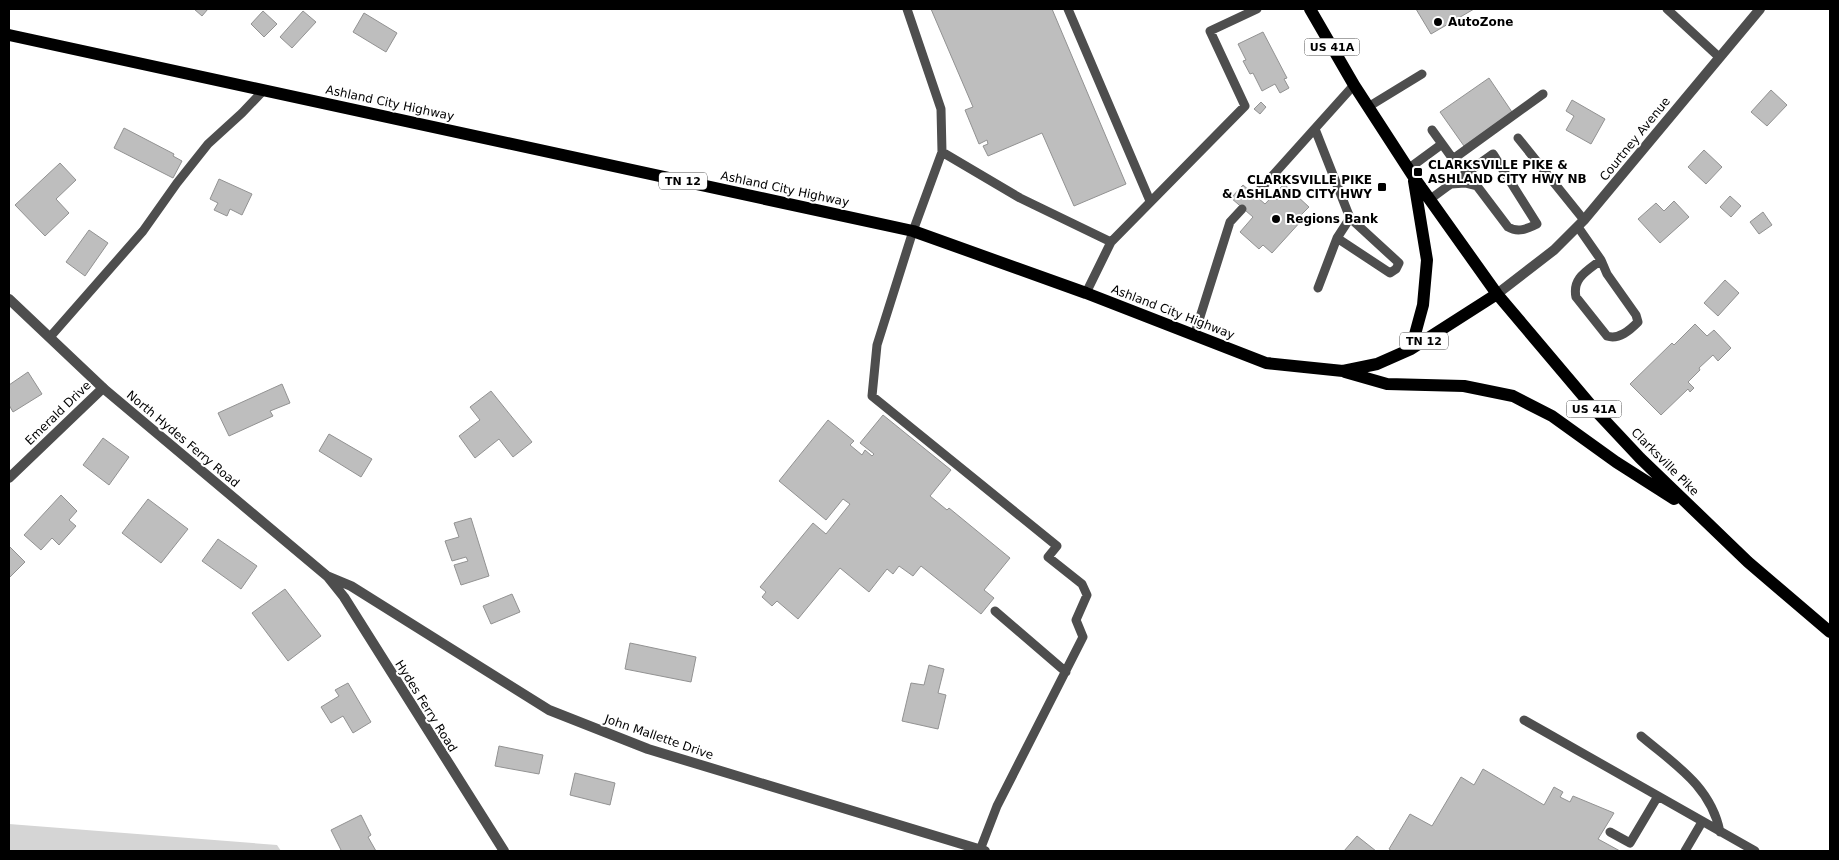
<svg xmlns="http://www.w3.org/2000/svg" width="1839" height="860" font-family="'DejaVu Sans',sans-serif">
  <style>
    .green { fill: #d5d5d5 }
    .building { fill: #bebebe; stroke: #929292 }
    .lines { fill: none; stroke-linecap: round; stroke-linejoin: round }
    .service { stroke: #4e4e4e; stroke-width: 9 }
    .minor { stroke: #4e4e4e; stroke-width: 10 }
    .tertiary { stroke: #4e4e4e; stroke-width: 10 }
    .primary { stroke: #000; stroke-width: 12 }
    .poi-dot { fill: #000; stroke: #fff; stroke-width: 2 }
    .labels { text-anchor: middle; stroke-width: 4; stroke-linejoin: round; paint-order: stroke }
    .shield { fill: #fff; stroke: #4c4c4c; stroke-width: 1 }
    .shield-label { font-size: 11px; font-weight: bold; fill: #000 }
    .poi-label { font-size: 12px; font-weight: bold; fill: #000; stroke: #fff; text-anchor: start }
    .street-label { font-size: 12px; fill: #000; stroke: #fff }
  </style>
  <rect width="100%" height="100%" fill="#fff"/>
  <path class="green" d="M9,824L277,845L281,851H9Z"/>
  <path class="building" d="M194,9H208L202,16Z
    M931,9H1052L1126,184L1074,206L1042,133L988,156L983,146L988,144L987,140L979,144L965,110L973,107Z
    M1416,9H1474L1431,34Z
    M263,11L277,24L264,37L251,24Z
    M303,11L316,22L292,48L280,37Z
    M364,13L397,33L386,52L353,32Z
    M1263,32L1287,78L1284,79L1289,88L1280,93L1275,84L1262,91L1253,73L1250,74L1243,61L1246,60L1238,44Z
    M1489,78L1512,112L1464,146L1440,112Z
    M1771,90L1787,105L1767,126L1751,112Z
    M1572,100L1605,119L1591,144L1566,130L1574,116L1566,111Z
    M1261,102L1266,107L1260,114L1254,109Z
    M124,128L174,154L173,156L182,161L173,178L114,148Z
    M1704,150L1722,167L1706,184L1688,167Z
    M60,163L76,180L56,199L69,213L45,236L15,205Z
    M219,179L252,194L242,215L230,209L227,216L214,210L218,203L210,199Z
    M1284,184L1309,207L1299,217L1302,220L1272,253L1263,245L1259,249L1240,232L1253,217L1231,198L1243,185L1265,204Z
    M1730,196L1741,206L1731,217L1720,207Z
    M1674,201L1689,217L1660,243L1638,219L1656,203L1664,211Z
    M1763,212L1772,225L1759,234L1750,222Z
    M89,230L108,243L85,276L66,262Z
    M1725,280L1739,293L1718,316L1704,303Z
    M1695,324L1707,336L1714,330L1731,348L1718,361L1713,355L1699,368L1700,370L1688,382L1694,388L1690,392L1688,389L1661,415L1630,384L1672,343L1674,345Z
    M28,372L42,394L13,412L9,405V385Z
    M282,384L290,403L270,411L273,416L229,436L218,413Z
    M491,391L532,442L513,457L499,439L475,458L459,436L480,420L470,407Z
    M883,415L951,470L930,496L947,510L949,508L1010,558L984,590L994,598L981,614L921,566L913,576L899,566L893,574L887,569L869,592L840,568L798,619L777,601L772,606L762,597L766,592L760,587L813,523L826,534L850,504L843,499L826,520L779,481L828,420L854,441L850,445L862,455L865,450L872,456L874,454L860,443Z
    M329,434L372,459L361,477L319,451Z
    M103,438L129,457L109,485L83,465Z
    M61,495L77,511L69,520L76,526L59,545L52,538L41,550L24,535Z
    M148,499L188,529L161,563L122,533Z
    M471,518L489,576L461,585L454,565L468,561L466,557L452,561L445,541L459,537L454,523Z
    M218,539L257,566L241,589L202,561Z
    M9,546L25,562L9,578Z
    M285,589L321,636L288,661L252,613Z
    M512,594L520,612L491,624L483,606Z
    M630,643L696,657L691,682L625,669Z
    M929,665L944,669L938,693L946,695L938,729L902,721L911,683L924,685Z
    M348,683L371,722L353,733L343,716L331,723L321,707L339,696L335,690Z
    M499,746L543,755L539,774L495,766Z
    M1483,769L1544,805L1554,787L1563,792L1560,797L1570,802L1573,796L1614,813L1598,839L1620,851H1392L1389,849L1410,814L1432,826L1461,777L1474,785Z
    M575,773L615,783L610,805L570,795Z
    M361,815L371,835L368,837L376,851H339L341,850L331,830Z
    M1357,836L1376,851H1344Z"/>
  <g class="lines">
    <path class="service" d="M907,9L941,109L942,152L913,231L877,345L872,396L1057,546L1048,557L1082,584L1087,595L1076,620L1083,637L997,806L980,850
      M1068,9L1150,201
      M1667,9L1719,57
      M1368,107L1422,74
      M1315,129L1350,218L1399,263L1396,269L1390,273L1337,238
      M1432,130L1453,159L1543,94
      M1518,138L1584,220
      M942,152L1020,198L1111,242
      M1408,169L1442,144
      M1256,194L1354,85
      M1429,200L1448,186L1451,184L1493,154L1537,224C1527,229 1518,233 1508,227L1477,186L1465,183L1451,184L1448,186
      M1578,227L1601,260L1607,274L1636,315L1638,322C1630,330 1619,340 1607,336L1576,297C1572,278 1587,271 1601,260
      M1318,288L1337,238L1350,218
      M1086,293L1111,242L1245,106L1210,31L1257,9
      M1194,336L1230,222L1242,209
      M50,337L143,231L177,183L208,144L242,113L264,90
      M995,611L1066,672
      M1524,720L1755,851
      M1641,736C1674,764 1711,786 1720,832
      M1610,832L1630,843L1658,796
      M1685,851L1702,822"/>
    <path class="minor" d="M1497,294L1554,250L1584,220L1760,9
      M9,478L103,388"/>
    <path class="tertiary" d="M9,299L103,388L327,576L351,586L549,710L648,749L985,851
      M328,577L344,597L504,851"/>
    <path class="primary" d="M1310,9L1354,85L1413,176L1497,294L1595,410L1640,458L1748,562L1830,632
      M9,35L913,231L1086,293L1266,363L1343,371L1377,364L1411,349L1497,294
      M1411,349L1423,305L1427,260L1414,181
      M1345,372L1387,384L1464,386L1513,396L1552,416L1616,462L1674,499"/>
  </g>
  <g class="poi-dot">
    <circle cx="1438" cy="22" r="5"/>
    <rect x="1413" y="167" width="10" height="10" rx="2.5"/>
    <rect x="1377" y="182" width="10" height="10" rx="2.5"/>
    <circle cx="1276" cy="219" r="5"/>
  </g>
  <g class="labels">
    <g class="shield">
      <rect x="1304.5" y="38.5" width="55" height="17" rx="4"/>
      <rect x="659" y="172.5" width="48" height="17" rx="4"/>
      <rect x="1400" y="332.5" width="48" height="17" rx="4"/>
      <rect x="1566.5" y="400.5" width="55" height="17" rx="4"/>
    </g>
    <g class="shield-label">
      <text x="1332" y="51">US 41A</text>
      <text x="683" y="185">TN 12</text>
      <text x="1424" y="345">TN 12</text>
      <text x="1594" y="413">US 41A</text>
    </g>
    <g class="poi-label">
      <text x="1448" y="26">AutoZone</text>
      <text x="1428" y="169">CLARKSVILLE PIKE &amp;<tspan x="1428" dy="14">ASHLAND CITY HWY NB</tspan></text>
      <text x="1372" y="184" text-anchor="end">CLARKSVILLE PIKE<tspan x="1372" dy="14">&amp; ASHLAND CITY HWY</tspan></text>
      <text x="1286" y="223">Regions Bank</text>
    </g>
    <g class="street-label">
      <text transform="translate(390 103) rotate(12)" y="4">Ashland City Highway</text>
      <text transform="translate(1635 139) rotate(-51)" y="4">Courtney Avenue</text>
      <text transform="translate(785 189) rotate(12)" y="4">Ashland City Highway</text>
      <text transform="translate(1173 312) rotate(21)" y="4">Ashland City Highway</text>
      <text transform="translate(58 413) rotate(-44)" y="4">Emerald Drive</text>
      <text transform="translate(183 439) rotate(40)" y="4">North Hydes Ferry Road</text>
      <text transform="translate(1665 462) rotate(45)" y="4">Clarksville Pike</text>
      <text transform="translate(426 706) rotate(58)" y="4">Hydes Ferry Road</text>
      <text transform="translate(659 737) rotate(19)" y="4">John Mallette Drive</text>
    </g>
  </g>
  <rect width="1839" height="860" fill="none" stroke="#000000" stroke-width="20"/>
</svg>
